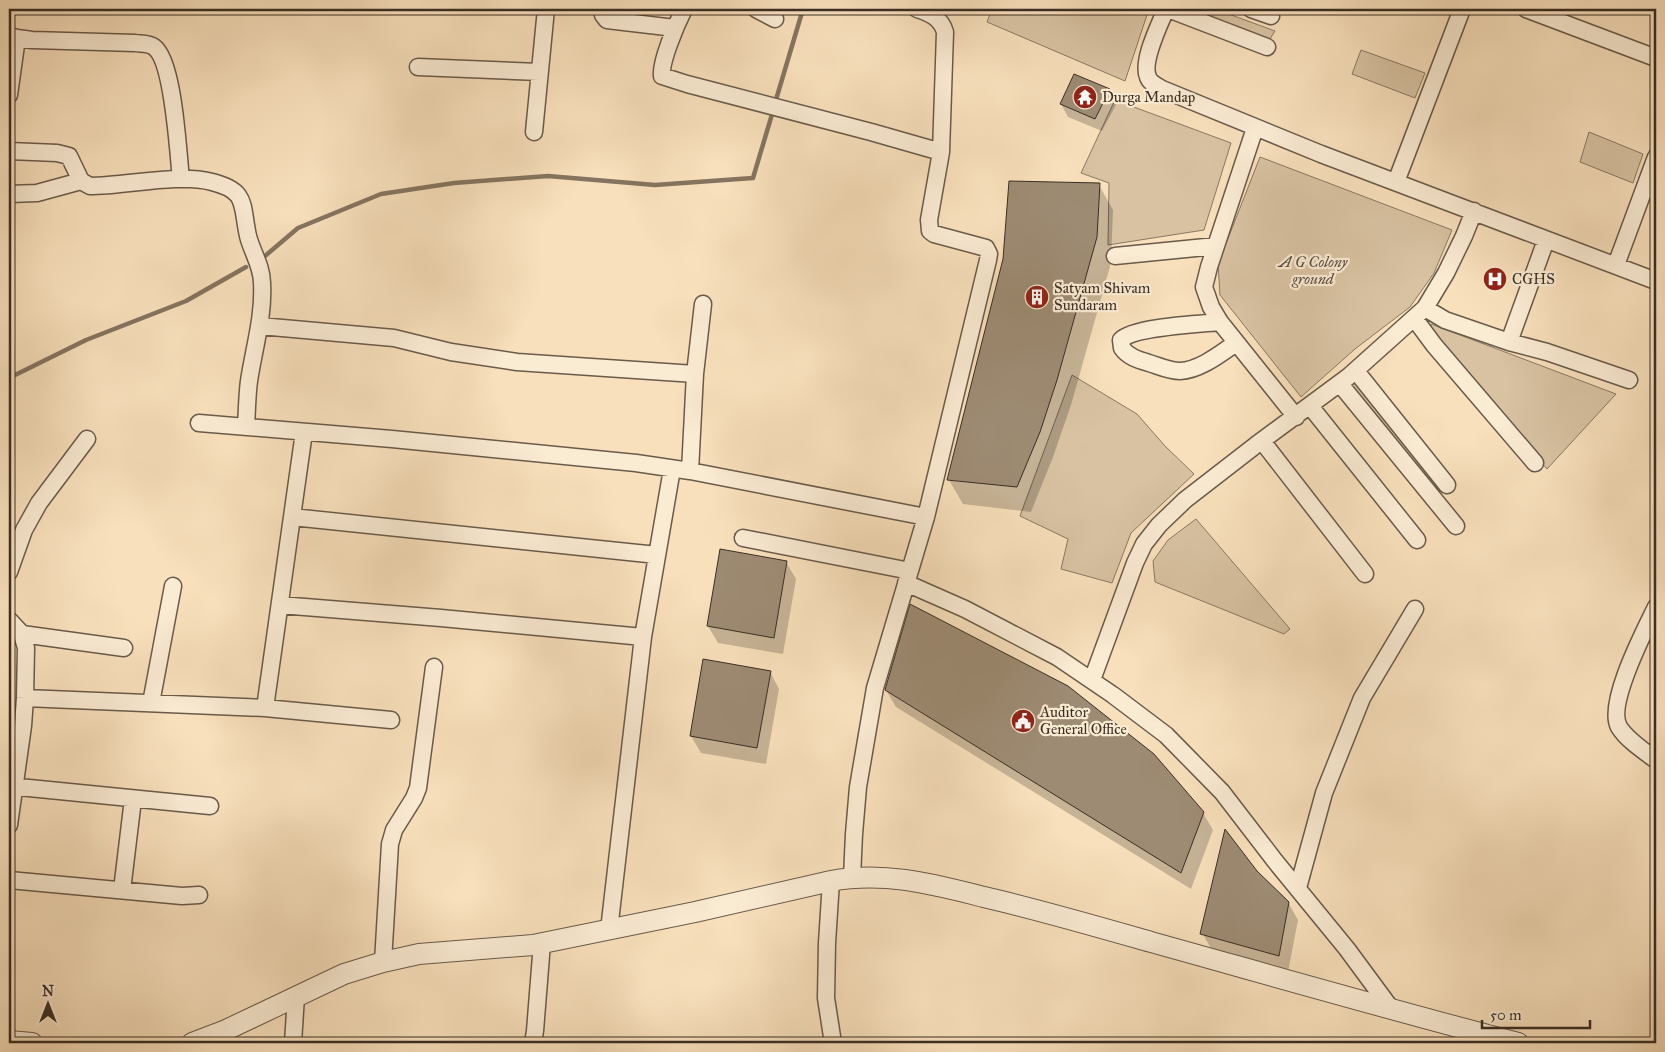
<svg xmlns="http://www.w3.org/2000/svg" width="1665" height="1052" font-family="'IM FELL Great Primer',serif">
  <style>
    .green { fill: #d8c2a2; stroke: #897863 }
    .shadow { fill: #0003 }
    .lines { fill: none; stroke-linecap: round; stroke-linejoin: round }
    .stream { stroke: #857460; stroke-width: 4.5 }
    .building { fill: #9d8b73; stroke: #3a2e24 }
    .minor-casing { stroke: #6a5a4a; stroke-width: 19 }
    .tertiary-casing { stroke: #6a5a4a; stroke-width: 22 }
    .minor { stroke: #faebd3; stroke-width: 16 }
    .tertiary { stroke: #faebd3; stroke-width: 20 }
    .labels { text-anchor: middle; stroke-width: 4.5; stroke-linejoin: round; paint-order: stroke }
    .poi-label { font-size: 15px; fill: #3a2e24; stroke: #faebd3; text-anchor: start }
    .park-label { font-size: 15px; font-style: italic; fill: #5a4c3d; stroke: #faebd3 }
  </style>
  <rect width="100%" height="100%" fill="#f8e0bc"/>
  <filter id="stains"><feTurbulence type="fractalNoise" baseFrequency=".004" numOctaves="4"/><feColorMatrix values="0 0 0 0 .2 0 0 0 0 .09 0 0 0 0 .02 0 0 0 .5 -.17"/></filter>
  <radialGradient id="worn" r=".72"><stop offset=".6" stop-color="#630" stop-opacity="0"/><stop offset="1" stop-color="#630" stop-opacity=".3"/></radialGradient>
  <path class="green" d="M992,9H1149L1125,81L987,22Z
    M1190,9H1215L1275,31L1270,39Z
    M1361,50L1425,73L1415,98L1352,74Z
    M1115,100L1231,143L1204,230L1108,245L1109,183L1081,173Z
    M1589,132L1643,154L1633,183L1580,162Z
    M1260,157L1452,230L1434,273L1410,307L1355,349L1301,397L1220,295L1218,264Z
    M1431,324L1616,394L1547,469L1431,332Z
    M1072,375L1137,414L1165,446L1194,474L1131,533L1112,583L1061,569L1068,539L1020,516Z
    M1356,381L1440,485L1434,489L1350,386Z
    M1196,519L1290,629L1284,634L1155,582L1153,561L1168,540Z"/>
  <path class="shadow" d="M1109,90L1117,103L1102,131L1068,117L1061,104Z
    M1099,185L1113,210L1111,263L1071,405L1053,457L1031,512L963,504L949,480Z
    M786,562L796,579L783,654L718,643L708,626Z
    M770,672L779,689L766,764L701,753L691,736Z
    M886,690L1203,813L1213,830L1191,889L896,707Z
    M1288,902L1298,920L1288,972L1212,950L1202,933Z"/>
  <g class="lines">
    <path class="stream" d="M775,103L803,9
      M265,256L298,228L381,194L454,183L548,176L655,185L753,178L773,111
      M9,378L86,340L186,301L246,267"/>
  </g>
  <path class="building" d="M1074,74L1110,89L1095,119L1060,104Z
    M1009,181L1100,183L1097,237L1057,380L1040,432L1017,487L947,480L1003,259Z
    M720,549L787,561L774,638L707,626Z
    M910,604L1068,686L1154,754L1204,812L1181,873L885,690Z
    M703,659L771,671L757,748L690,736Z
    M1225,829L1257,871L1289,902L1279,956L1200,934Z"/>
  <g class="lines">
    <g class="minor-casing">
      <path id="minor" d="M602,9L603,15L607,20L675,28
        M684,9C677,23 660,62 662,76L687,84L871,132L941,152
        M756,9L775,19
        M1166,9C1160,24 1141,61 1148,77C1150,83 1157,86 1162,89L1321,154L1656,281
        M1168,9L1267,47
        M1251,9L1271,16
        M1526,9L1656,58
        M9,36L17,38L32,40L135,43C141,44 149,43 154,47C174,61 178,154 181,179
        M418,67L539,72
        M9,95L17,38
        M1255,128L1209,267L1204,287L1211,307L1220,322L1296,417
        M534,132L546,9
        M9,151L57,153L69,156L81,181L90,186C127,186 177,173 212,182C248,191 241,204 248,236C252,252 262,266 262,283C264,316 254,348 249,381C247,396 247,411 246,427
        M1396,182L1462,9
        M9,194L37,193L81,181
        M1546,240L1509,342L1547,352L1629,380
        M1115,256L1216,246
        M1616,265L1656,157
        M1425,308L1445,320L1509,342
        M1414,318L1434,345L1535,463
        M1220,322C1200,324 1133,327 1121,340L1122,348C1128,357 1139,360 1149,363C1159,366 1169,371 1180,371C1200,370 1220,354 1236,343
        M260,326L394,338L451,352L517,362L695,374
        M1356,371L1447,485
        M1340,384L1456,526
        M1310,406L1417,540
        M199,423L392,439L636,463L690,471L926,517
        M1262,441L1365,574
        M690,471L695,374L703,304
        M292,517L657,555
        M743,538L910,571
        M9,572L24,530L39,503L87,439
        M906,583L965,609L1057,657L1113,695L1166,735L1222,792L1275,861L1347,949L1392,1010
        M280,605L441,618L643,637
        M1656,607C1645,630 1606,704 1619,727C1627,740 1644,751 1656,760
        M9,620L22,634L26,648L25,698L23,726L9,825
        M22,634L124,648
        M1092,680L1135,563L1144,544L1159,525L1185,500L1256,445L1348,377L1425,308L1446,273L1464,236L1474,211
        M25,698L265,708L391,720
        M151,703L173,586
        M265,708L304,432
        M9,786L210,806
        M852,877L854,834L858,787L875,688L926,517L988,260L989,254L986,248L934,234L930,231L929,220L941,152L945,32C941,18 930,13 917,9
        M9,880L182,896L199,895
        M831,881L827,943L826,998L833,1043
        M1298,888L1324,793L1362,698L1415,609
        M122,890L133,799
        M609,930L643,637L672,469
        M383,962L390,844L394,830L414,798L418,788L434,667
        M293,1043L296,996
        M533,1043L535,1031L542,943"/>
    </g>
    <g class="tertiary-casing">
      <path id="tertiary" d="M9,1041L32,1043
        M192,1043L226,1030L344,974L383,962L419,954L533,945L695,912L831,881C884,871 932,884 984,897C1040,910 1095,926 1151,942C1273,976 1395,1011 1518,1043"/>
    </g>
    <use href="#minor" class="minor"/>
    <use href="#tertiary" class="tertiary"/>
  </g>
  <defs>
    <g id="temple-disc" transform="scale(1.25)"><circle r="9.5" fill="#8f2418" stroke="#faebd3"/><path d="M0-6L5-2H3V0L6.5 2.5H4V6H1.5V3h-3V6H-4V2.5H-6.5L-3 0V-2H-5Z" fill="#fff"/></g>
    <g id="hospital-disc" transform="scale(1.25)"><circle r="9.5" fill="#8f2418" stroke="#faebd3"/><path d="M-5-5h3v3.5h4V-5h3V5h-3V1.5h-4V5h-3Z" fill="#fff"/></g>
    <g id="building-disc" transform="scale(1.25)"><circle r="9.5" fill="#8f2418" stroke="#faebd3"/><path d="M-4-6H4V6H1V3H-1V6H-4ZM-2.5-4.3h1.7v1.8h-1.7ZM.8-4.3h1.7v1.8H.8ZM-2.5-1h1.7V.8h-1.7ZM.8-1h1.7V.8H.8Z" fill="#fff"/></g>
    <g id="civic-disc" transform="scale(1.25)"><circle r="9.5" fill="#8f2418" stroke="#faebd3"/><path d="M-.6-6.5H3V-4.5H.6V-3L4-1V1h2V6H-6V1h2V-1L-.6-3ZM-1.2 2.5V6h2.4V2.5Z" fill="#fff"/></g>
  </defs>
  <g fill-rule="evenodd">
    <use href="#temple-disc" x="1085" y="97"/>
    <use href="#hospital-disc" x="1495" y="279"/>
    <use href="#building-disc" x="1037" y="297"/>
    <use href="#civic-disc" x="1023" y="721"/>
  </g>
  <g class="labels">
    <g class="poi-label">
      <text x="1102" y="102">Durga Mandap</text>
      <text x="1512" y="284">CGHS</text>
      <text x="1054" y="293">Satyam Shivam<tspan x="1054" dy="17">Sundaram</tspan></text>
      <text x="1040" y="717">Auditor<tspan x="1040" dy="17">General Office</tspan></text>
    </g>
    <g class="park-label">
      <text x="1313" y="267">A G Colony<tspan x="1313" dy="17">ground</tspan></text>
    </g>
  </g>
  <rect width="1665" height="1052" fill="none" stroke="#f8e0bc" stroke-width="30"/>
  <rect x="10" y="10" width="1645" height="1032" fill="none" stroke="#3a2e24" stroke-width="2.5"/>
  <rect x="15" y="15" width="1635" height="1022" fill="none" stroke="#3a2e24"/>
  <g transform="translate(48 1004)" stroke="#faebd3" stroke-width="4" paint-order="stroke">
  <path d="M0-4L9 19L0 12L-9 19Z" fill="#3a2e24"/>
  <text y="-8" font-size="14" font-weight="bold" text-anchor="middle" fill="#3a2e24">N</text>
  </g>
  <path d="M1482 1020v8h108v-8" fill="none" stroke="#3a2e24" stroke-width="2.5"/>
  <text x="1490" y="1020" font-size="15" fill="#3a2e24" stroke="#faebd3" stroke-width="4" paint-order="stroke">50 m</text>
  <rect width="100%" height="100%" filter="url(#stains)"/>
  <rect width="100%" height="100%" fill="url(#worn)"/>
</svg>
